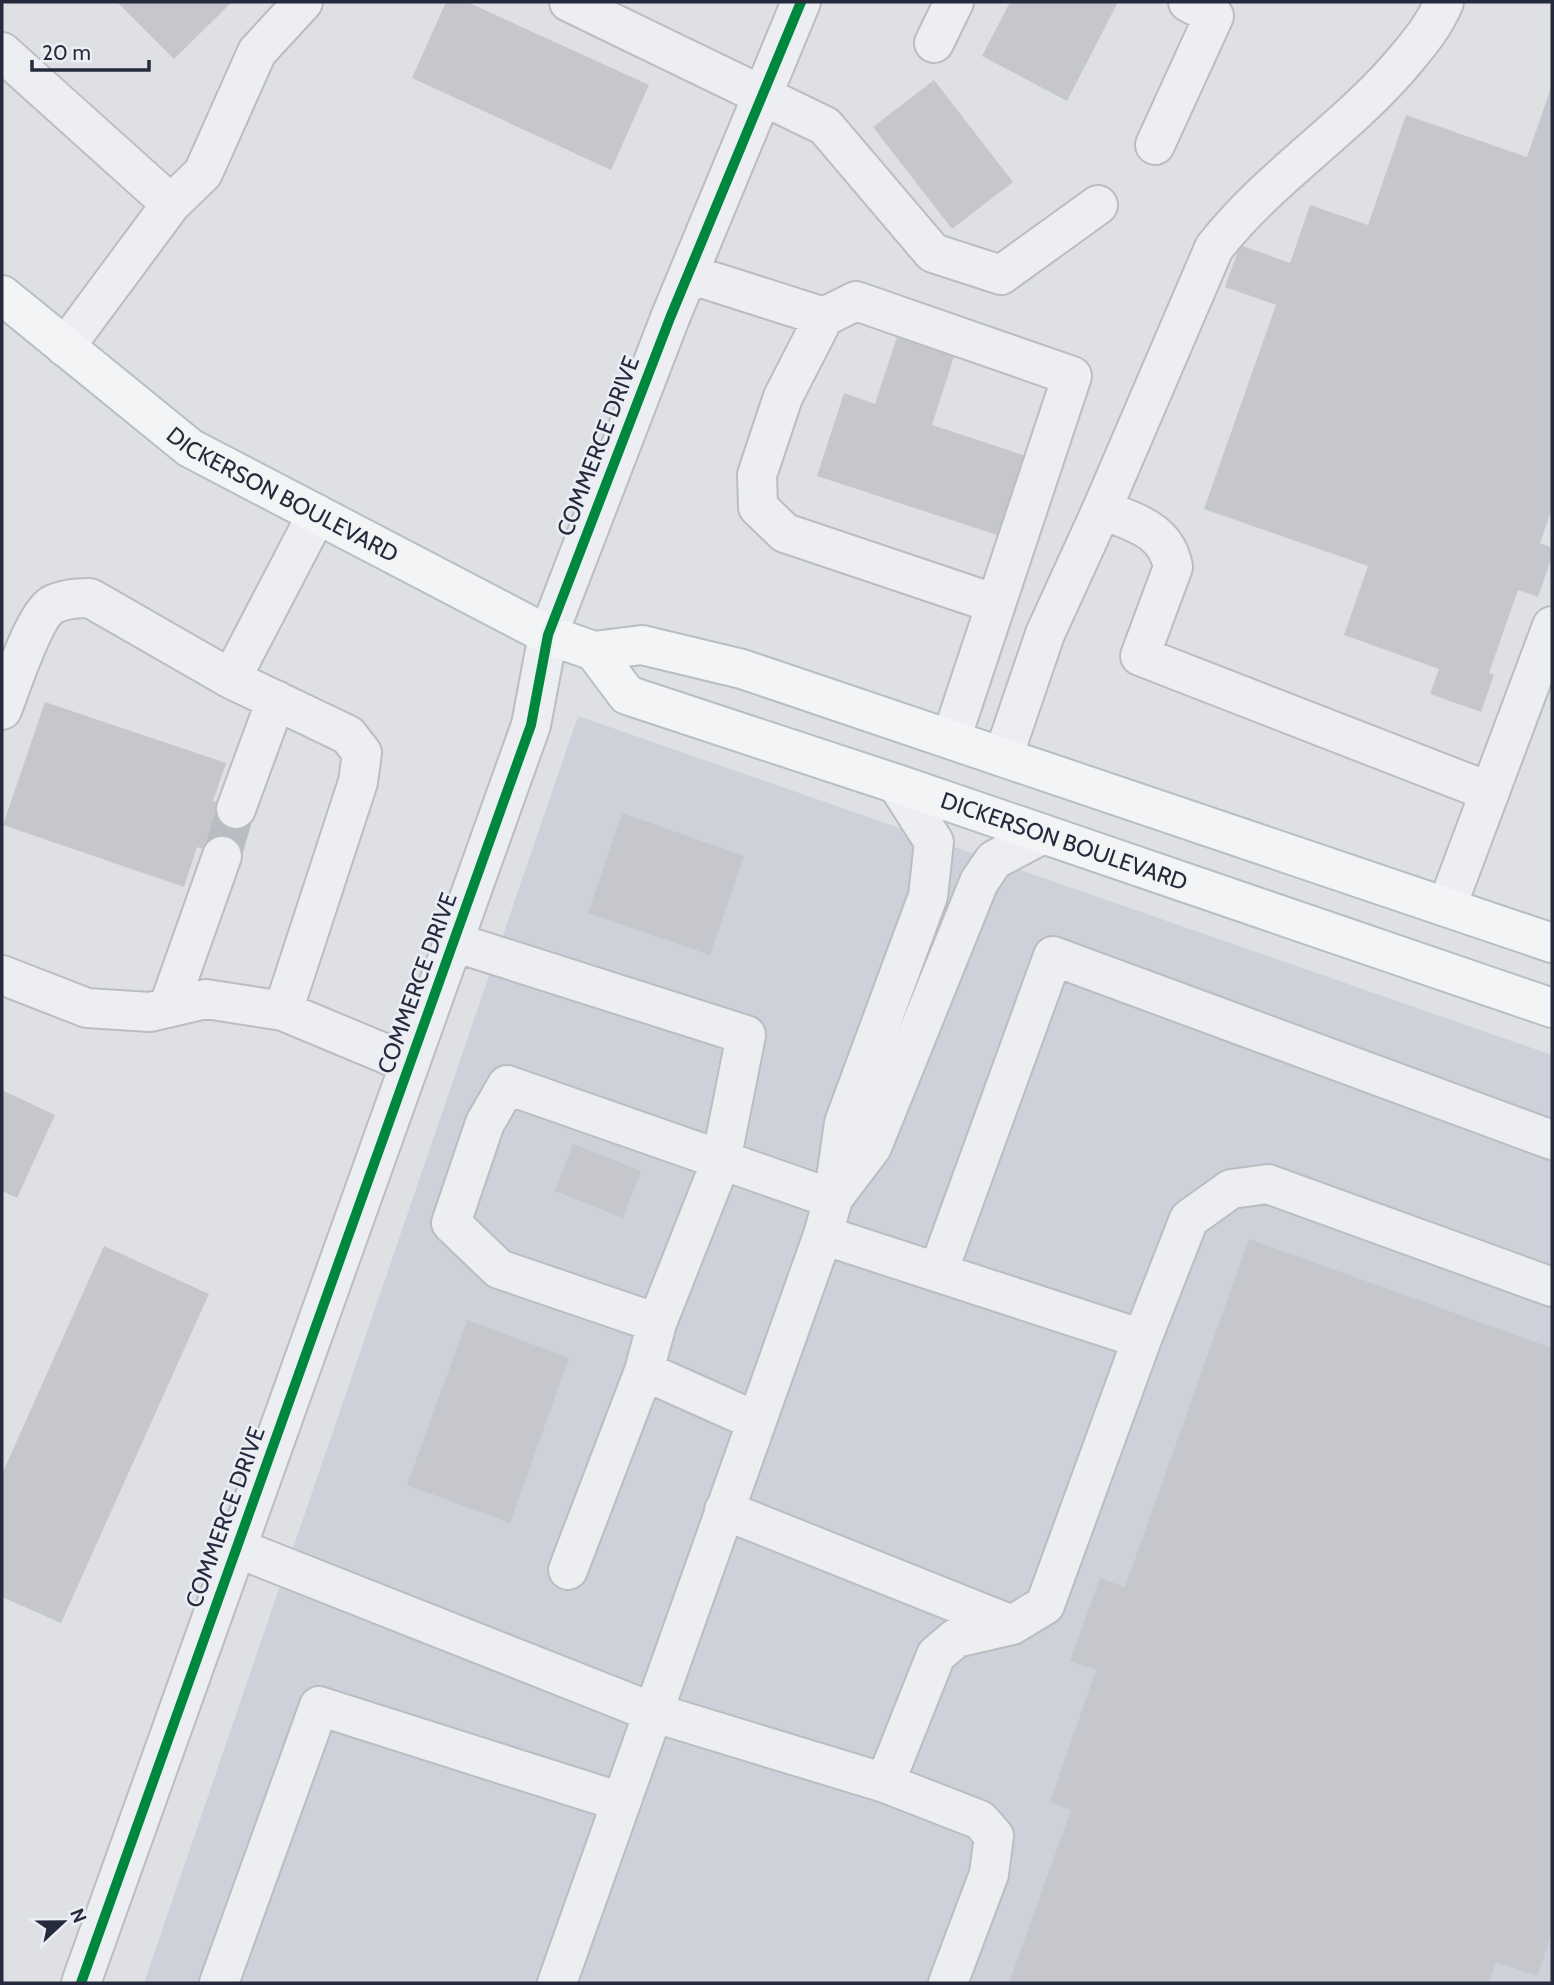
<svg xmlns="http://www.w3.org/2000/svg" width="1554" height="1985" font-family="Cabin,sans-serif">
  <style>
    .built { fill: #ced1d9 }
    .building { fill: #c5c7cc }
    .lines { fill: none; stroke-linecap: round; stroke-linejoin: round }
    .minor-tunnel { stroke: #b9bcc3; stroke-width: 38; stroke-dasharray: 38 19; stroke-linecap: butt }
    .minor-casing { stroke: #bbbdc1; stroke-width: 42 }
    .major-casing { stroke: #babdc2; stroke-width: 42 }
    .minor { stroke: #edeef1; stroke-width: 38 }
    .major { stroke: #f2f4f5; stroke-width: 38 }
    .cycleway-casing { stroke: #ebeef4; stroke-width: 15 }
    .cycleway { stroke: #00873e; stroke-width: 10 }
    .labels { text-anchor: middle; stroke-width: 5; stroke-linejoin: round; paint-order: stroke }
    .street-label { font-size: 23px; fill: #252b3d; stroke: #ebeef4 }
  </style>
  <rect width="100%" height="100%" fill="#dee0e4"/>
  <path class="built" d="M578,716L1552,1055V1983H144Z"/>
  <path class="building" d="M117,2H232L174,59Z
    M446,2H467L649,85L611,170L412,78Z
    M1010,2H1118L1067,101L982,56Z
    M934,80L1013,182L952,229L873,127Z
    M1552,85V508L1540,543L1552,548V556L1538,597L1518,590L1489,673L1494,675L1481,712L1430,694L1439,669L1344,635L1368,566L1204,509L1276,305L1225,287L1240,245L1290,263L1310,205L1368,225L1406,115L1527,157Z
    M899,331L956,350L932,425L1029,457L1003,537L817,476L844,393L875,404Z
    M45,702L226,763L213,801L254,814L238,861L197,847L184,887L3,825Z
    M622,813L744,856L710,955L588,913Z
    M2,1090L55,1115L17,1198L2,1191Z
    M573,1144L641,1171L623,1218L555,1191Z
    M1249,1239L1552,1348V1933L1537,1976L1496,1962L1489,1983H1009L1071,1810L1050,1802L1096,1670L1070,1661L1100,1578L1125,1587Z
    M104,1246L209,1294L61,1623L2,1597V1474Z
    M467,1320L569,1358L510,1523L407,1485Z"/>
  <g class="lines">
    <path class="minor-tunnel" d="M222,856L236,809"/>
    <g class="minor-casing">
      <path id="minor" d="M569,2L825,126L933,253L1001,275L1098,205
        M934,43L954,2
        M2,52L171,204L65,347
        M1155,145L1214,16L1188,2
        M171,204L203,173L257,52L303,2
        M689,274L824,317
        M1102,509C1134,523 1166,529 1173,567L1140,656L1490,792
        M317,514L231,679L348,735L362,753L358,782L283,1011L410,1064
        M2,710C11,688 33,617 52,605C63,599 77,598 90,598L231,679
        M951,739L1072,376L856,301L824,317L783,397L757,475L758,507L785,533L996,604
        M1003,757L1045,634L1102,509L1214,248C1269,177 1348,129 1406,59C1421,41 1435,24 1444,2
        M236,809L276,700
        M1447,906L1552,626
        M454,942L746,1035L721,1161L657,1323
        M2,975L87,1008L150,1012L206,999L283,1011
        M168,1008L222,856
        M834,1197L872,1147L979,882L994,860L1043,834
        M823,1235L1142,1339L1189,1219L1231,1189L1268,1184L1552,1287
        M938,1272L1053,956L1552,1140
        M756,1421L644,1371L657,1323L499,1269L451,1223L485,1123L507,1085L833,1199
        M724,1510L1012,1625
        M237,1548L652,1712L885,1783
        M568,1570L644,1371
        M81,1983L531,725L548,635L670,318L801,2
        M219,1983L319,1706L621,1802
        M557,1983L823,1235L833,1199L844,1123L928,896L934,842L897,784
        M948,1983L989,1874L994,1836L980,1820L885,1783L936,1655L956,1638L1012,1625L1045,1605L1142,1339"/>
    </g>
    <g class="major-casing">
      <g id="major">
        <path id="s1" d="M2,295L190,448L548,635L594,651L642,645L742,669L1552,943"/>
        <path id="s2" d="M594,651L627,695L897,784L1552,1008"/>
      </g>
    </g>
    <use href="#minor" class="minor"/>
    <use href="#major" class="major"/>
    <g class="cycleway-casing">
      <path id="cycleway" d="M81,1983L531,725L548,635L670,318L801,2"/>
    </g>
    <use href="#cycleway" class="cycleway"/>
  </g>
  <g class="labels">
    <g class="street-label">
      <text transform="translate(598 446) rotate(-69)" y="8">COMMERCE DRIVE</text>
      <text dy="8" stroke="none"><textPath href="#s1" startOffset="346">DICKERSON BOULEVARD</textPath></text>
      <text dy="8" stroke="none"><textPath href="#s2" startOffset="516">DICKERSON BOULEVARD</textPath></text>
      <text transform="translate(417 983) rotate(-70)" y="8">COMMERCE DRIVE</text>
      <text transform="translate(225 1517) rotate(-70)" y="8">COMMERCE DRIVE</text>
    </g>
  </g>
  <rect width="1554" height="1985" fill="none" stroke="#252b3d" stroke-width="7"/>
  <g transform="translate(63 1922) rotate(68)" stroke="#ebeef4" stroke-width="5" paint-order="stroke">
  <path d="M0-5L12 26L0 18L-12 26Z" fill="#252b3d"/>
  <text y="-10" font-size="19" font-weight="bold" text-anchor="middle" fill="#252b3d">N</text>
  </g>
  <path d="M32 60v10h117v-10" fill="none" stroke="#252b3d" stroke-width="3.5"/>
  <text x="42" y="60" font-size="21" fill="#252b3d" stroke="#ebeef4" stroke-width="5" paint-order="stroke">20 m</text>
</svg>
